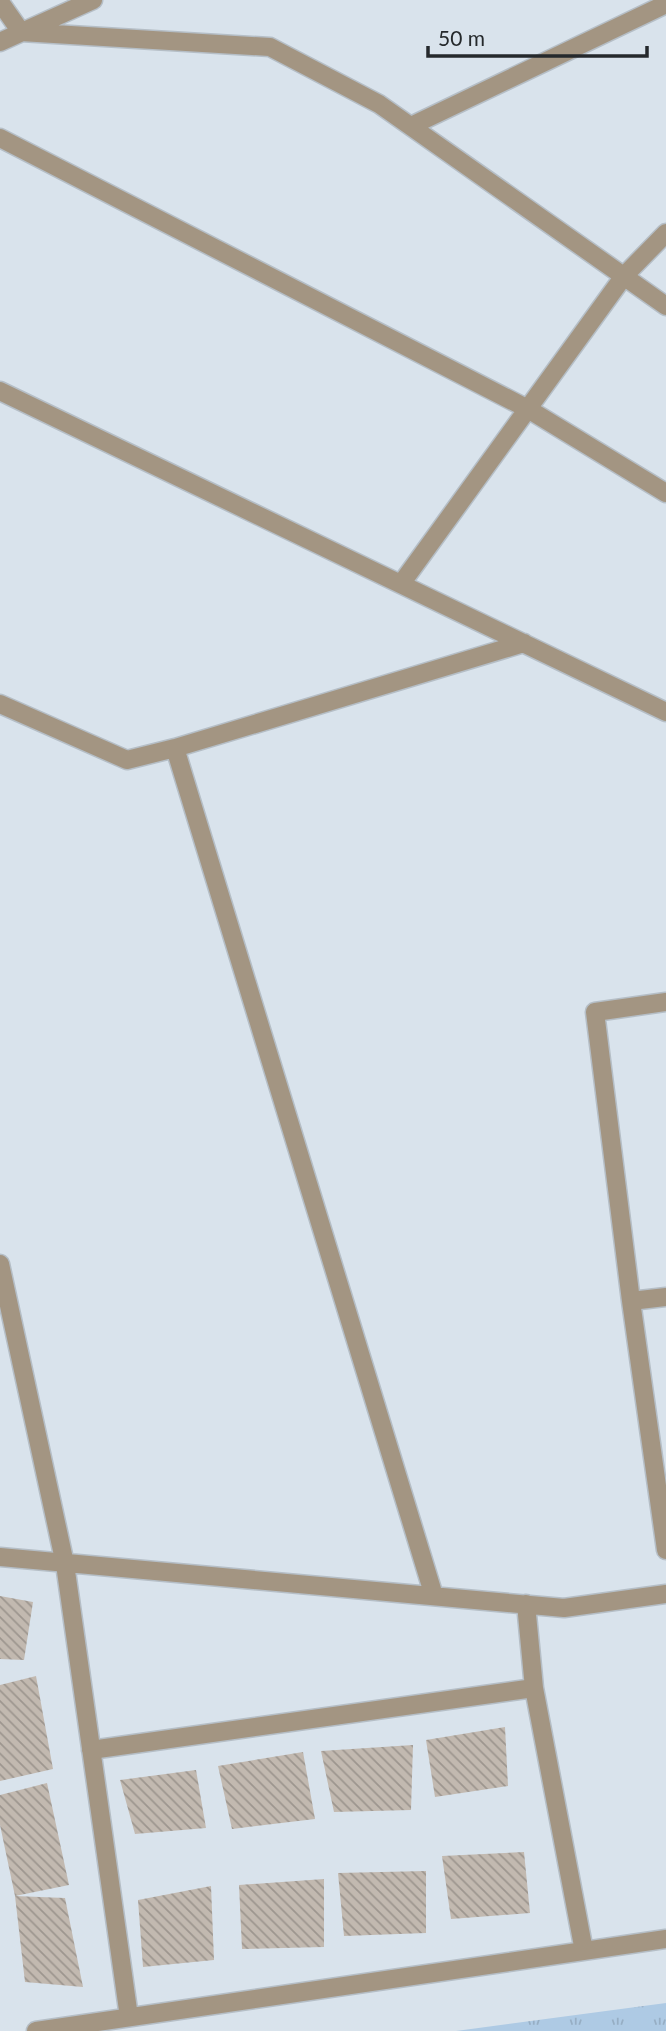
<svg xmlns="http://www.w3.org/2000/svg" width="666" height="2031" font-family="Lato,sans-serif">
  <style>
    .park { fill: url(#park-tufts) }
    .building { fill: url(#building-back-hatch) }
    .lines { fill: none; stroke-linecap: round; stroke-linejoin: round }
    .minor-casing { stroke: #b5bec6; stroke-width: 21 }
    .minor { stroke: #a39582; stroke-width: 18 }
  </style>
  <defs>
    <pattern id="park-tufts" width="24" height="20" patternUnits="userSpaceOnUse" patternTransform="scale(1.75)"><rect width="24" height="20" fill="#aecae4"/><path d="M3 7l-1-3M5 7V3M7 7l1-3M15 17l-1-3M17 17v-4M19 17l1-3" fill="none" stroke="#96aec4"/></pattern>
    <pattern id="building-back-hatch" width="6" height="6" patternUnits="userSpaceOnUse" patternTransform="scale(1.75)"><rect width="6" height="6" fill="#c2b9b0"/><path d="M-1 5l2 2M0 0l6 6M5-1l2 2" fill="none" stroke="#9d968f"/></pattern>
  </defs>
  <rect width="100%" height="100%" fill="#d9e3ec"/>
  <path class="park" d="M666,2003V2031H456Z"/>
  <path class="building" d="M0,1596L33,1602L24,1660L0,1659Z
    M36,1676L53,1769L0,1781V1685Z
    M505,1727L508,1786L435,1797L426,1740Z
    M413,1745L411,1810L334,1812L321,1751Z
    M303,1752L315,1819L232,1829L218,1766Z
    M196,1770L206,1828L135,1834L120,1780Z
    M47,1783L69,1885L15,1896L0,1825V1795Z
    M524,1852L530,1913L451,1919L442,1856Z
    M426,1871V1933L344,1936L338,1873Z
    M324,1879V1947L242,1949L239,1885Z
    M211,1886L214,1960L143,1967L138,1900Z
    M15,1896L65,1898L83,1987L25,1982Z"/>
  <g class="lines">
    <g class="minor-casing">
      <path id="minor" d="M0,2L21,32L270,47L379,104L666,306
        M0,42L93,0
        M411,126L666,4
        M0,138L528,409L666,493
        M0,391L666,712
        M401,584L624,276L666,233
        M0,704L127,760L175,748
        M666,1002L595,1012L631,1301L666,1550
        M0,1264L65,1564L129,2017
        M631,1301L666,1297
        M0,1557L564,1608L666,1594
        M434,1596L175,748L524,643
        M526,1604L534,1688L584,1951
        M91,1750L534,1688
        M36,2031L666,1939"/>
    </g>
    <use href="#minor" class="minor"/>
  </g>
  <path d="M428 46v10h219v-10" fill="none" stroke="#25292c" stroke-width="3.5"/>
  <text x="438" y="46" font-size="21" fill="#25292c" stroke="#d9e3ec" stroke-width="5" paint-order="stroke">50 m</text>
</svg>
